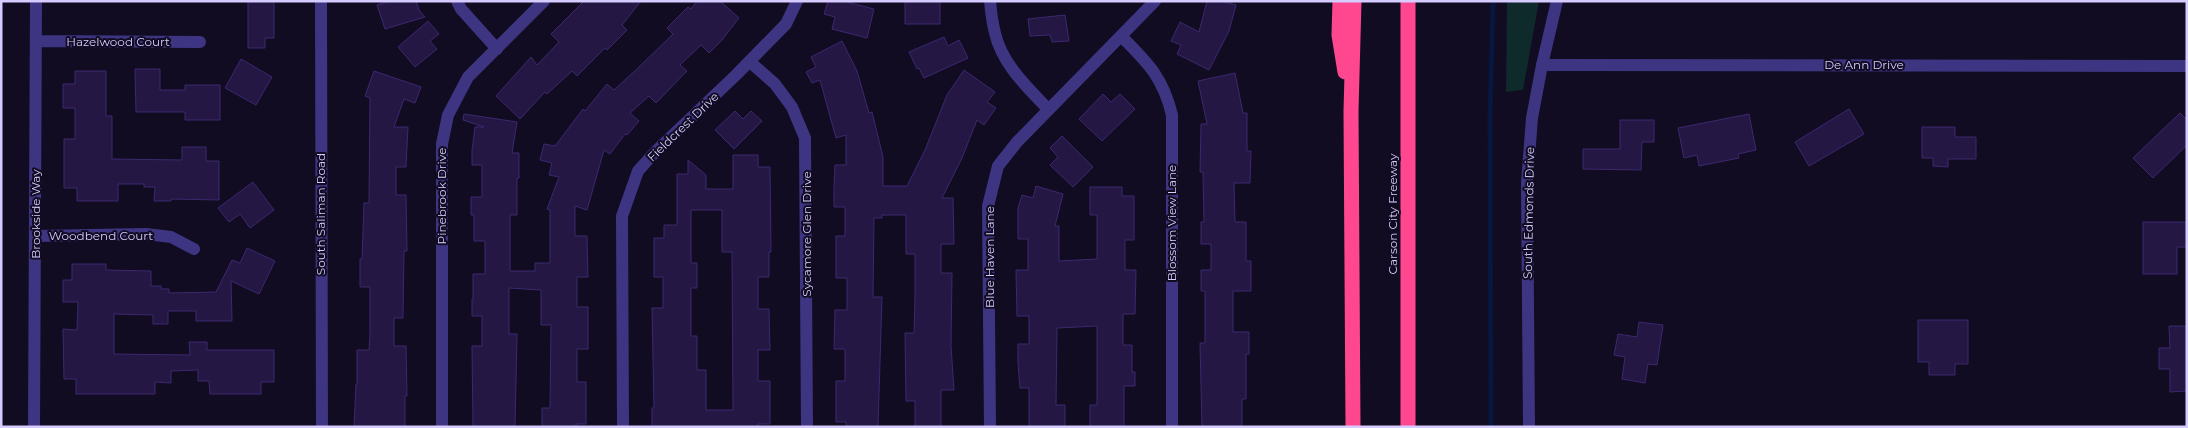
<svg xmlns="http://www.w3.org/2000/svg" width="2188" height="428" font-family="Montserrat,sans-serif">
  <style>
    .green { fill: #0f2a2b }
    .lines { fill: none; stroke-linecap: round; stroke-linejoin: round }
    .stream { stroke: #07173f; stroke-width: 5 }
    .building { fill: #241743; stroke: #3c2870; fill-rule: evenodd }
    .minor { stroke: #3e3582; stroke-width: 12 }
    .tertiary { stroke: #3e3582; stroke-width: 12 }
    .motorway { stroke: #ff4790; stroke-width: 15 }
    .labels { text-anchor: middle; stroke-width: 4; stroke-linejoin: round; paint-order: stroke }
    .street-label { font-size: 12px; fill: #d6ccff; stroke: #110c21 }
  </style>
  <rect width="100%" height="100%" fill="#110c21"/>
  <path class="green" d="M1507,1H1539L1523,90L1506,92Z"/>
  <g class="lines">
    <path class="stream" d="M1491,427L1490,119L1493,1"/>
  </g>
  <path class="building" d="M248,1H274V38H265V48H248Z
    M390,1H416L419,10L425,17L385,29L377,5Z
    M584,1H641L622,25L627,30L607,50L605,48L577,76L572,71L547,94L545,92L520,119L496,96L531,57L537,65L559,42L551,34Z
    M697,1H720L739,18L722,40L709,53L701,45L680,65L687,71L656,103L649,96L630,113L639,121L627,135L625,134L610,154L604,150L587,210L575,206V236H587L588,277H577V307H588V349H577V382H586V424H576V427H542V408H550L551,325H541V290L509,288V334H517L515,427H473L472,346H482V316H472V299H473V274H485V241H474V215H471V197H482V165H472V151L475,127H484L463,120L464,114L517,122L512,153H519V178H517V215H510V271H535V263H550V210L547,209L559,177L549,175L552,163L540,160L544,144L555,146L583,109L585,111L607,84L614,90L638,68L673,34L667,28L688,7L691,9Z
    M828,1H843L874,9L867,38L832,29L835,17L824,14Z
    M905,1H940V24H905Z
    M1207,1H1222L1236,5L1229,31L1209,70L1177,54L1181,45L1171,41L1180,22L1199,32Z
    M1065,15L1069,41L1052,42L1050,35L1030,36L1028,19Z
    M428,21L439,34L430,41L437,49L415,67L398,47Z
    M944,37L948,46L959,40L968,58L924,78L919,68L917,69L909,52Z
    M842,41L857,71L869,113L872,112L883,157V186H907L925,150L947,95L964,70L995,92L987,102L996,108L984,125L977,120L962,158L942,198H953L954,244H941V273H952L951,346L954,390H941V427H915V401H906L905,333H914L915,297V254H906V215H882V218H874L873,297H882L878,427H846V422H836V381H845V349H834L835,310H847V278H836V236H845V207H834V189L835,165H846V135L836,138L820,80L812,83L806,72L816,67L811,57Z
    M241,59L272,77L256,105L225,88Z
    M135,69H160V90H185V85H220V120H185V112H136Z
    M75,71H106V116H112V159L182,160V147H206V161H219V200L171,199V201H154L155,187H144V184H118V201H77V188H64V139H75V108H63V84H75Z
    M374,71L421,87L415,103L404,99L394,127H408L406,167H396V195H406L407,251H404L403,318H394V346H406L407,396H405V427H354L356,384H357V350H369L370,334V287H360V259H362L364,203H369L370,98L365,96Z
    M1235,73L1243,113H1247V151H1251L1250,183H1234L1235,222H1246V261H1251V291H1233V332H1249V354H1246V399H1242V427H1202L1200,343H1205V291H1201V270H1211V244H1201V222H1204L1203,172H1200L1201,124H1207L1198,81Z
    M1103,94L1111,102L1120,94L1135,109L1102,141L1079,119Z
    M1849,109L1864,134L1809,166L1795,142Z
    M735,111L743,119L751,111L762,121L734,149L715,130Z
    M2180,113L2187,120V145L2153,178L2133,158Z
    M1749,114L1756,150L1738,154L1739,158L1699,166L1697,155L1684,158L1678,128Z
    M1620,120H1654V142H1642L1641,170L1583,169V149H1620Z
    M1922,127H1955V137H1976V159H1948V167L1933,166V158H1922Z
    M1062,136L1093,167L1073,187L1050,165L1058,157L1050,148Z
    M733,155H758V167H770L771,252H769V277H758V309H769L770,350H758V381H770V424H758V427H652V408H654L652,308H663V277H654V238H664V225H677V174H688V160L706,175V189H733ZM691,210H722V252H732L733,410H706V370H697V336H691V288H697V263H691Z
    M253,182L274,210L250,228L240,214L229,222L218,208Z
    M1036,186L1063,194L1055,226H1059V261L1097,259V215H1090V187H1122V196H1134V240H1125V270H1136L1135,314H1123V345H1132V372H1135V386H1124V427H1090V405H1097V326L1057,328L1056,405H1065V427H1029V388H1020L1018,363V344H1029V316H1017L1016,270H1028V239H1018V208L1022,195L1033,198Z
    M2143,222H2187V247H2177V274H2143Z
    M247,248L275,261L259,294L231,281L232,321H196V311H168V324H153V315L114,314V354L190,355L189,342H207V350H274V382H261V394H210L209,381H198V370L171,371V383L155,382V394H76V379H64L63,329L77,330L78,302H63V280H72V264H106V270L151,271V286H161V289H169V293L216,292L232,260L240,263Z
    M1918,320H1968V364H1955V375H1929V362H1918Z
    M1639,322L1663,325L1657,365L1648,364L1645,383L1622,379L1625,357L1614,355L1618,334L1637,337Z
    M2169,326H2187V391L2170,392V369H2159V348H2170Z"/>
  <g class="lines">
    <path class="minor" d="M457,1L461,9L497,49
      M990,1C991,12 992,22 995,33C1002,64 1027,87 1048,109
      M1121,36C1147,62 1163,77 1172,115V427
      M36,41L200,42
      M750,62L775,84L792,107L805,138L807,427
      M1542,65L2187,66
      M36,236L146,234L171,237L194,249
      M34,427L36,1
      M442,427V144L448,115L468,77L544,1
      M623,427L622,216L638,171L656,151L736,75L786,24L797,1
      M990,427L988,206L998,166L1017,142L1155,1"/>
    <path class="tertiary" d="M321,1L322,427
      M1529,427L1527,183L1532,118L1542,65L1557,1"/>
    <path class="motorway" d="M1340,1L1339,35L1345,72
      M1408,1V427
      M1353,427L1351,111L1354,1"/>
  </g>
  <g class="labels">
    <g class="street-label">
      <text x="118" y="46">Hazelwood Court</text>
      <text x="1864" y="69">De Ann Drive</text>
      <text transform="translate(683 127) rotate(-44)" y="4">Fieldcrest Drive</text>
      <text transform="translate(442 196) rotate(-90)" y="4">Pinebrook Drive</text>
      <text transform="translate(1529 213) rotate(-89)" y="4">South Edmonds Drive</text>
      <text transform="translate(36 214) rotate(-90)" y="4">Brookside Way</text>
      <text transform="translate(321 214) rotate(-90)" y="4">South Saliman Road</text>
      <text transform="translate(1393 214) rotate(-90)" y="4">Carson City Freeway</text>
      <text transform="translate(1172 223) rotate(-90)" y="4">Blossom View Lane</text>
      <text transform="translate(807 234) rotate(-90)" y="4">Sycamore Glen Drive</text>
      <text x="101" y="240">Woodbend Court</text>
      <text transform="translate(990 257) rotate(-90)" y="4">Blue Haven Lane</text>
    </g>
  </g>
  <rect width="2188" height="428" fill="none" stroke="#d6ccff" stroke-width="5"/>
</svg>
